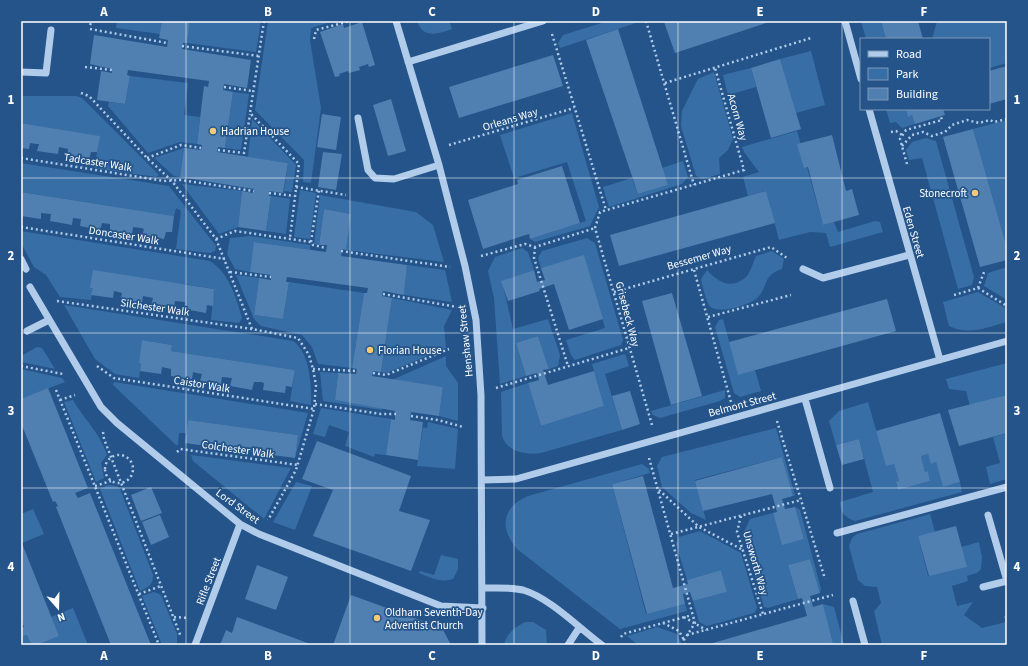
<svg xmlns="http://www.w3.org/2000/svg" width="1028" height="666" font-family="'Source Sans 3',sans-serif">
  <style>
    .green { fill: #386ea6 }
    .building { fill: #5080b2 }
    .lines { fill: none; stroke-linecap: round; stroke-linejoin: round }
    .path { stroke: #b0ccea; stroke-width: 2.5; stroke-dasharray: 2 3; stroke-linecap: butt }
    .minor { stroke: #b0ccea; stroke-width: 7 }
    .grid { fill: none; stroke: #fff; stroke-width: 1; stroke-opacity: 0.55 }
    .poi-dot { fill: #f4ca74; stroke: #245489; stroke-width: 1.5 }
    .labels { text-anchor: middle; stroke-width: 3.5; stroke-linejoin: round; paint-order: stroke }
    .street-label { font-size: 11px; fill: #fff; stroke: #245489 }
    .poi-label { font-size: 11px; fill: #fff; stroke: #245489; text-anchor: start }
    .neatline { fill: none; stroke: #fff; stroke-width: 1.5 }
    .grid-label { font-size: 13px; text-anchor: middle; font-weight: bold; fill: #fff }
  </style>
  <rect width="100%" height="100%" fill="#245489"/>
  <path class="green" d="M117,21H162L160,34L116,28Z
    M190,21H261L256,52L187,43Z
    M268,21H334L311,28L310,40L321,108L311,183L303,182L304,160L255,110Z
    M417,21H449L452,29C438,34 423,39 417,21Z
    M608,21H642L560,48L558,43L563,35Z
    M861,21H881L886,39H866Z
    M937,21H1007V63L989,68V39H932Z
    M811,51L825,105L796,113L780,59Z
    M751,68L756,87L728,95L723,75Z
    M714,72L733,139L728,150L719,158L720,174L703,179L696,176L681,126L682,111L698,79Z
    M130,76L188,83L184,115L200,117L197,144L180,142L148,153L108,106L109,102L125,104Z
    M233,92L249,94L241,150L225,148Z
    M21,96H76L82,98L159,175L156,177L95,168L99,136L21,123Z
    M886,109H906L908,116L912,115L915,124L902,128L896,122L890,123Z
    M572,113L599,207L590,226L535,242L530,239L586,221L567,162L514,178L500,135Z
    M252,119L296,165L292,192L284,191L288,163L248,157Z
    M1007,120V248L973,129Z
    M797,131L823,225L834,222L838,232L875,221L880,222L883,232L830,247L826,233L810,232L779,240L766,191L748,196L743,177L759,172L744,152L742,147Z
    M926,138L936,141L974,277L972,285L958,289L922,158L909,160L906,150L912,142Z
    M184,148L180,177L174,176L154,158Z
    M683,161L688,177L682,184L609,207L603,187L632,178L638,194L668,185L662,168Z
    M21,163L169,186L216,246L215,251L210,253L176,249L181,211L176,208L174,216L22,192L21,194Z
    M182,184L242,191L238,227L219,234Z
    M300,190L316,193L310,239L294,237Z
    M320,195L416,212L433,225L444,262L346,250L351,214L324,209L319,245L314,244Z
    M271,196L290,199L286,234L266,231Z
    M21,231L210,261C229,273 236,297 242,318L239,323L211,320L214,289L185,284L93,288L91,300L60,297L46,275L34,267L21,243Z
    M250,236L310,245V250L255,242L250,272L235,269L227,254L230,238Z
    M587,238L595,243L623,340L621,345L575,360L571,355L566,340L605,328L584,256L541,268L538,258L542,251Z
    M522,248L528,252L534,270L502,281L513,329L548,319L560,355L558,366L549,369L538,336L516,343L526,376L500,384L494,298L488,271L495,257Z
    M772,251L784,259L782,269C762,275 769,287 757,298C750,305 715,316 709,305C705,298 703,287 701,279L707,270C718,283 733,290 747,276C751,271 753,262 756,256Z
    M407,265L445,270L452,302L404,295Z
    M1007,267V300L984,286L988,273Z
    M236,275L259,278L254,315L283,319L289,282L364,293L352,368L318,364L312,347L302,335L261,326L254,319Z
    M978,292L1007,309V322C987,327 969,336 949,326L943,302Z
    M392,298L452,310L444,326L446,348L386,373L381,372Z
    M64,305L293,341C310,352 312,387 311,405L290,401L295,370L171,351L172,345L143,340L139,363L141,364L139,378L115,374L95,359Z
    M723,319L738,374L755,370L761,391L740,397L734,393L715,327L719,320Z
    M37,347L42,348L55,369L21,362V352L23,355Z
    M625,354L629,366L605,374L622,430L541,453C526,455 508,453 502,436L501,392L528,383L541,426L604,406L592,364Z
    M446,356V366L458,383V421L439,416L443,387L392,380Z
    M1007,363V395L970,406L966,391L949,389L946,379Z
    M21,369L62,378L65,382L21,399Z
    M320,372L338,373L335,400L382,408V410L323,401Z
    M114,382L308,413L294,461L298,435L188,420L186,433H179L178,445H176L113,385Z
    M725,390V398L720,401L660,418L653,415L651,411Z
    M73,400C85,421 99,431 107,455L101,463L104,478L96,482L64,402Z
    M868,402L886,465L894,464L899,481L896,483L898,490L930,481L928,471L925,472L921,456L928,454L931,463L936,462L943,487L960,482L962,492L855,521C844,517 841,513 840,502L873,492L859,439L836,445L829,421L839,411Z
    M321,408L391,419L386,455L375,454L374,457L345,446L349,432L329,425L325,437L313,434Z
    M428,422L458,429L455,469L417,466L423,427L427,428Z
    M776,428L795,495L793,496L782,457L695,480L706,520L691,513L662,487L657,466L662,457Z
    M1005,434L1007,442V479L990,484L986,467L1000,463L993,437Z
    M191,455L291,468L264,519L193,461Z
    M642,464L649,469L650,473L612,484L646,614L685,604L687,611L620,629L517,549C499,528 502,507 528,496Z
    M296,482L312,486L295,530L273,522Z
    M108,485L117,486L120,489L153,575C153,585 149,587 140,591L100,489Z
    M795,507L800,510L821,589L820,593L810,559L788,565L798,599L768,608L764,607L743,534L750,519L773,513L782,544L804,539Z
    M33,509L44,534L22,543L21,514Z
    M930,514L935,532L918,536L928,576L966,567L961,547L979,542L982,557L981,569L977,573L967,576L968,581L952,586L957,606L973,602L964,615L982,628L1006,622L1007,645H882L874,611L881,603L877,587L865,586L858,580L849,546L852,538L857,534Z
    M700,531L741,553L757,608L754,613L707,626L699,622L693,601L727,592L721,570L687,580L676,544L679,537Z
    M441,555L458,559V569L453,579C440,583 431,578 419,573L420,571L434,575Z
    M154,592L161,595L177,634V645H162L142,596Z
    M823,604L834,607L844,645H826L833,643Z
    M73,608L88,645H37L59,636L51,617Z
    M525,622H533L546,630L547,645H504C506,634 515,627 525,622Z
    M657,627L677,634L682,645H638L627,636Z
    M21,630L23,636L27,635L31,645H21Z"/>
  <path class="building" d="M162,21H190L187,43H183L182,49L251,60L247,88L224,84L223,90L233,92L225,148L218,147L217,152L288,163L283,193L269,191V196H271L266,231L238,227L242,191L253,193L254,189L180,177L184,148L201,150L202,145L197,144L202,102L204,86L208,87L209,81L128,70L127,75L130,76L125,104L97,100L101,71L112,73V69L90,64L94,35L167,47L168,40L159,38Z
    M667,21H772L675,53L664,22Z
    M881,21H918L923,39H886Z
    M362,22L375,65L369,67L368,64L359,67L360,70L349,73L348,71L339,74L340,76L335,77L320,32L343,24L344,28Z
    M618,29L668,185L638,194L586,40Z
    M553,55L563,86L459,118L449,87Z
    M780,59L801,129L771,138L751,68Z
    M1007,66V99L989,104V71Z
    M391,99L406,151L388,156L373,105Z
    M906,109H943L945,115L915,124L912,115L908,117Z
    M322,114L341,117L336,150L317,147Z
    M21,123L100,136L97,152H91L89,160L67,156L68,149L59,147L58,154L37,151L39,144H37L30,143L29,149L21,148Z
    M973,129L1007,248V260L980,267L943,137Z
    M832,135L846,191L852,189L859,215L823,225L808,167L804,168L797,144Z
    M323,152L342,154L336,190L318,187Z
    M562,166L580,223L530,239L529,234L483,249L468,200L518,184L517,180Z
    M766,191L775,223L619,266L610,235Z
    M21,192L174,216L172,232H166L164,239L142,236L144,229L141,228L133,227L132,235L110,232V224L102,223L100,230L80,226L81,219L73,218L72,225L50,221L51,214L41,213V219L21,216Z
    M324,209L351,214L346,250L342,249L341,256L407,265L404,295L383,291L382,296L392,298L381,372L373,371L372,376L443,387L439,416L411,412L410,420L423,422L418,460L386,455L391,419L395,420V411L335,400L338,373L356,374L357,369L352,368L364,293H367L368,288L287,277L286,282H289L283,319L254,315L259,278L271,280V275L250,272L254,242L326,252L327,245H319Z
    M584,255L603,319L569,330L554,284L539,289L540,291L508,301L501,281L534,270L537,282L545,280L541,268Z
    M93,270L214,289L213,306L207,305L206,313L184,309L185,302L175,301L174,308L151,305L153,298L143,296L142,303L121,300L122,293L114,291L113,298L91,295L93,288H90Z
    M672,293L702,396L671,405L642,301Z
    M887,299L896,331L738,375L729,342Z
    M538,336L549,369L543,370L548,385L594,371L604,406L541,426L528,383L539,380L537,373L526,376L516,343Z
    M142,340L172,345L171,351L295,370L292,387L286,386L285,393L263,390L264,383L261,382H254L252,390L230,386L232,378L222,377L221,384L200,381L202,374L193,372L192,379L171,376V369L162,367L161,374L140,371L141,364L139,363Z
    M48,388L88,488L75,493L78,498L90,493L151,645H111L56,507L58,506L55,501L53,502L21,423V399Z
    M630,391L640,424L622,430L612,396Z
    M1007,395V433L959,446L948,410Z
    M940,413L960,482L943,487L936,462L931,464L928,454L921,456L925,472L928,471L930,481L898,490L896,482L899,481L894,464L886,466L876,431Z
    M188,420L298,435L295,458L185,443Z
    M859,439L864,459L842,465L836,445Z
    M317,441L411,476L399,511L430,520L411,571L313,536L333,490L302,479Z
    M782,457L793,496L782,499L785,509L795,507L804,539L782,545L773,513L777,512L772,494L703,511L695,481Z
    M643,476L673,588L688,584L687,580L721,570L727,592L693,601L690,592L683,594L685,604L647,614L612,484Z
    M151,487L162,513L141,521L131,495Z
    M160,515L169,537L151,545L142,522Z
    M956,526L967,567L929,576L918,536Z
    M21,541L59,636L37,645H31L27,635L23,636L21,630V628L24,627L21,619Z
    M810,559L820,593L810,596L813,607L823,604L833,643L826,645H706L807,616L802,598L798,599L788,565Z
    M257,565L288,577L276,610L245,599Z
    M351,595L442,628L451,645H333Z
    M1007,615V625L1004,616Z
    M237,617L313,645H220L226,630L232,633Z"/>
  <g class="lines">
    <path class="path" d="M264,21L250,113L299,164L290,238
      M646,21L694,185
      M90,25L92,21
      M90,29L167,43
      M552,34L606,210
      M314,39L316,30L350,21
      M182,46L259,56
      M85,67L112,70
      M665,83L811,38
      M224,87L253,91
      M81,93L89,96L147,158L172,181L216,239L252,329L298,338L309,355L313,369L316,385L314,409L296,470L268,520
      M891,132L896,131L902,135
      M449,145L574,108
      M902,146L912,135L923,132L932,136L945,132L952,125L967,120L979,123L990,120L994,122L1007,119
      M218,150L244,153L250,114
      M21,158L164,181L181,180L254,191
      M147,158L181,145L201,148
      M907,164L900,139L906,130L942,120L941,117
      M296,187L346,195
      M269,193L295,196
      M21,227L225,259
      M216,239L235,231L311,242L313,245L326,248
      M311,242L319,190
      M535,247L534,258L568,366
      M341,251L450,267
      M481,256L525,244L535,247L595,228
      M694,270L731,402
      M230,272L271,277
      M978,288L984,272
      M614,292L771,247L787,258
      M383,294L457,307
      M954,295L978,288L1007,306
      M57,301L252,329
      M708,317L791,295
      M21,366L63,374
      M97,366L114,378L314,409
      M313,369L357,371
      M373,373L386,375L449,349
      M496,388L629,348
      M56,390L159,645
      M60,400L75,395
      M315,404L381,414H396
      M411,416L438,420L463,427
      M777,421L825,579
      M652,425L595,228L600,212L744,170L715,68
      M103,432L104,439L181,637
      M177,452L180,449L298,465
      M105 469a14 14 0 1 1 28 0a14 14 0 1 1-28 0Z
      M649,458L695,623L684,640L685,645
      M95,486L111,481
      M659,490L699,527L743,550
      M741,516L737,532L763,614
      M671,534L801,500
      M139,594L161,586
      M174,617L189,618
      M684,617L706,630
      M663,623L679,631L684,640
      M687,635L833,595
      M621,637L623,634L692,615"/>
    <path class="minor" d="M396,21L439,165L465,266L476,320L481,395L482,645
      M845,21L861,79
      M408,62L543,21
      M21,72L46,73L51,30
      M869,109L940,360
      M358,118L368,170L375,178L394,179L439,165
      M21,259L26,269
      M803,269L823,278L909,255
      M30,287L101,407L117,423L240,524L259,534L441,606L483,608
      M27,331L49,320
      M805,399L830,488
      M482,480L516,479L1007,341
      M988,515L1007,581
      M837,533L1007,487
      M983,587L1007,581
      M483,588C496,588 510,587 523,590C550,598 579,628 602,645
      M853,601L865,645
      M195,645L240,524
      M568,645L579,628"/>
  </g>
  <path class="grid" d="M186,21V645M350,21V645M514,21V645M678,21V645M842,21V645M21,178H1007M21,333H1007M21,488H1007"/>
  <g class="poi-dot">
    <circle cx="213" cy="131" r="4"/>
    <circle cx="975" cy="193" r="4"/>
    <circle cx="370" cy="350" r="4"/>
    <circle cx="377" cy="618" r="4"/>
  </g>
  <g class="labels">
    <g class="street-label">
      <text transform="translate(738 117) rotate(74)" y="4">Acorn Way</text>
      <text transform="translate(510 119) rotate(-17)" y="4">Orleans Way</text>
      <text transform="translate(98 162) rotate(9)" y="4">Tadcaster Walk</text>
      <text transform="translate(914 232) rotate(74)" y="4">Eden Street</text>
      <text transform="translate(124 235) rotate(9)" y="4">Doncaster Walk</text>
      <text transform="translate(699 257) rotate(-16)" y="4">Bessemer Way</text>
      <text transform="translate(155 307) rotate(8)" y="4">Silchester Walk</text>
      <text transform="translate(628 314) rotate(75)" y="4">Grisebeck Way</text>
      <text transform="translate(465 341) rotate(-96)" y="4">Henshaw Street</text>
      <text transform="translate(202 384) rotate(9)" y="4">Caistor Walk</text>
      <text transform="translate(742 404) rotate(-15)" y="4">Belmont Street</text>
      <text transform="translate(238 449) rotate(8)" y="4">Colchester Walk</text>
      <text transform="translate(238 506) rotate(36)" y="4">Lord Street</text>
      <text transform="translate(756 563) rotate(74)" y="4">Unsworth Way</text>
      <text transform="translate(208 581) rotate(-69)" y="4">Rifle Street</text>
    </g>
    <g class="poi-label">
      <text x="221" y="135">Hadrian House</text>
      <text x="967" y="197" text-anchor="end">Stonecroft</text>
      <text x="378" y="354">Florian House</text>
      <text x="385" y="616">Oldham Seventh-Day<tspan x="385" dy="13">Adventist Church</tspan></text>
    </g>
  </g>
  <rect width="1028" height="666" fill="none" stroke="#245489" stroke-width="44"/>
  <rect x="860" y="38" width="130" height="72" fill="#245489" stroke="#7c98b8"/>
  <rect x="868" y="51" width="20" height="6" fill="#b0ccea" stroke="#7c98b8"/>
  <text x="896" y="58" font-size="12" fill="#ffffff">Road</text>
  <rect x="868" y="68" width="20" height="12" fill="#386ea6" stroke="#7c98b8"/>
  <text x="896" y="78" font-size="12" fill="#ffffff">Park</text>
  <rect x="868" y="88" width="20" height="12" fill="#5080b2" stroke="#7c98b8"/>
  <text x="896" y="98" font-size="12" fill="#ffffff">Building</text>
  <g transform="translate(58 608) rotate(160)" stroke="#245489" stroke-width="3" paint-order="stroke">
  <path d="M0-3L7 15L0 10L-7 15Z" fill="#ffffff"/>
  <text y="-6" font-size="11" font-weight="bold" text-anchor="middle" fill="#ffffff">N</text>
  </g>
  <rect x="22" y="22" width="984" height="622" class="neatline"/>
  <g class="grid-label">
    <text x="104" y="16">A</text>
    <text x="268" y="16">B</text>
    <text x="432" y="16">C</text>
    <text x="596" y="16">D</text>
    <text x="760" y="16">E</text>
    <text x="924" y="16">F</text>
    <text x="11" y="104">1</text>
    <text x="1017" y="104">1</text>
    <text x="11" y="260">2</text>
    <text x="1017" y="260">2</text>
    <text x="11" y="415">3</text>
    <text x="1017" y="415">3</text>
    <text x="11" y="571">4</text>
    <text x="1017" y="571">4</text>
    <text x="104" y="660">A</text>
    <text x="268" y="660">B</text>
    <text x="432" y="660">C</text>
    <text x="596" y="660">D</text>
    <text x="760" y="660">E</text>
    <text x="924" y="660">F</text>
  </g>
</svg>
